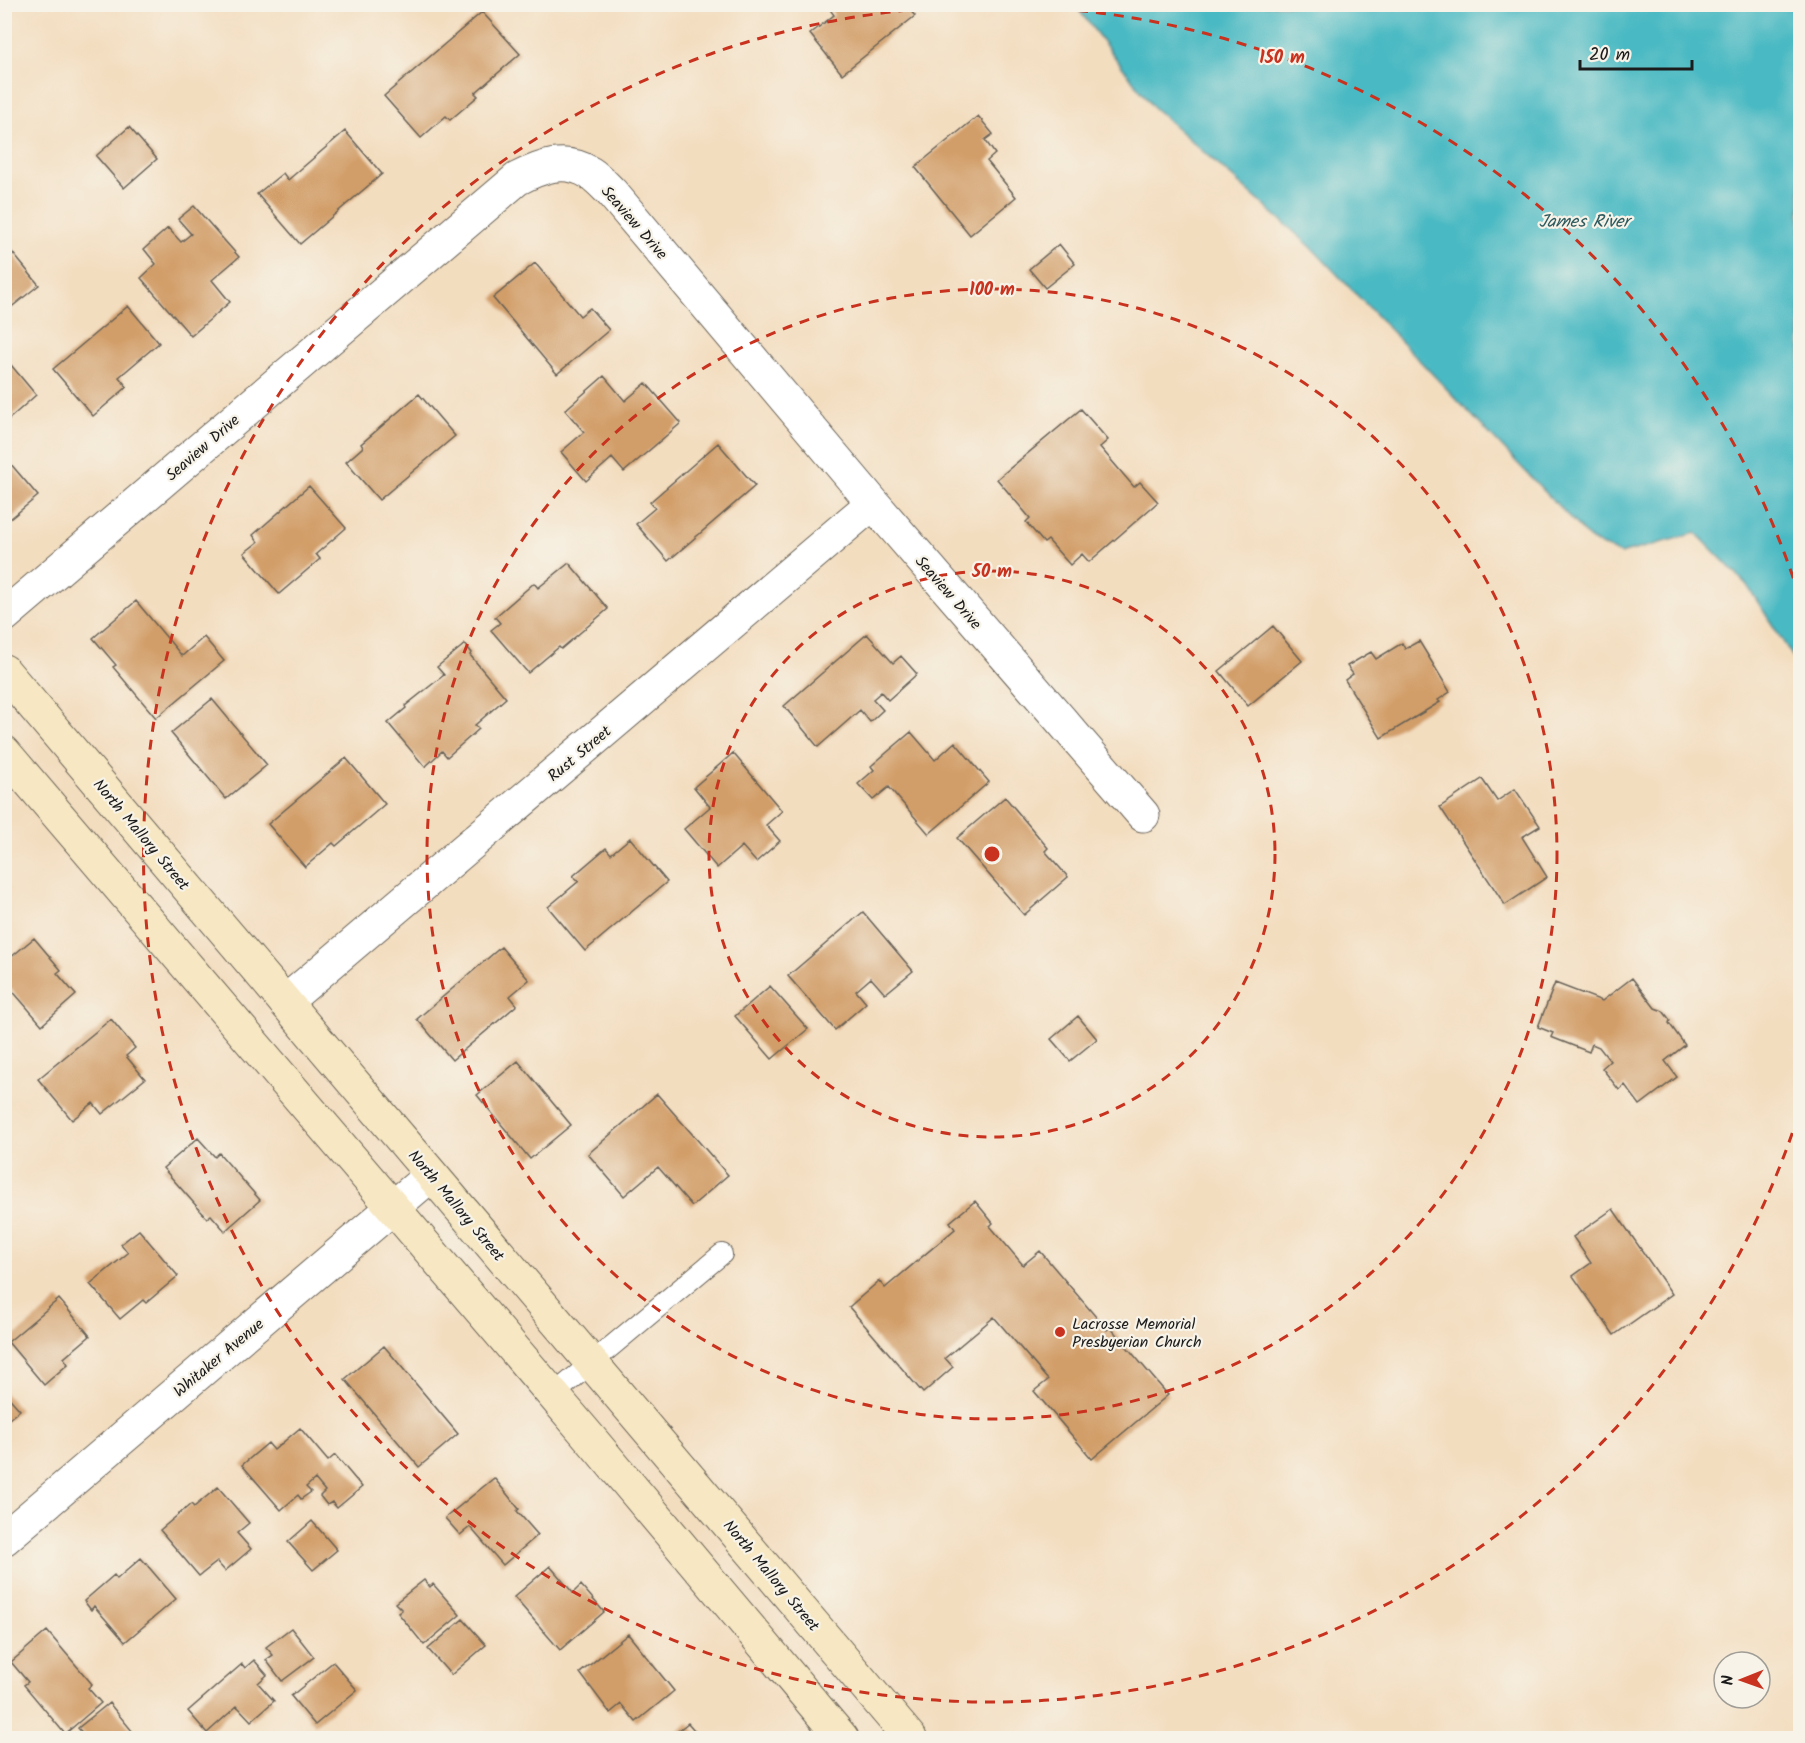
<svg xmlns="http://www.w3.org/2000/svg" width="1805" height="1743" font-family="Kalam,sans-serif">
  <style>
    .water { fill: #4ab9c3; stroke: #336a70; stroke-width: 1.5 }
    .building { fill: #d19d68 }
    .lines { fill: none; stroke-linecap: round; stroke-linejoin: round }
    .service-casing { stroke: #676055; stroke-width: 22 }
    .minor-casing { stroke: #676055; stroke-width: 35 }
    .secondary-casing { stroke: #676055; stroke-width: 35 }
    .service { stroke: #fff; stroke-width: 20 }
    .minor { stroke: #fff; stroke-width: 33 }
    .secondary { stroke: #f7e8c3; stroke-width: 33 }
    .ring { fill: none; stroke: #c8321e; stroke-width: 3; stroke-dasharray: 10 8 }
    .poi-dot { fill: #c8321e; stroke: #f7f3e8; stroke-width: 2 }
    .labels { text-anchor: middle; stroke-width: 4.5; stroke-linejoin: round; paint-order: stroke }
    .street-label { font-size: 16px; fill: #1c1c1c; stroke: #f7f3e8 }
    .poi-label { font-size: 16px; fill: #1c1c1c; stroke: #f7f3e8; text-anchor: start }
    .water-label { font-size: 18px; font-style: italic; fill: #2e5b5f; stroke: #f7f3e8 }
    .centre { fill: #c8321e; stroke: #f7f3e8; stroke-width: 3 }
    .ring-label { font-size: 18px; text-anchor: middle; font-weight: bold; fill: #c8321e; stroke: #f7f3e8; stroke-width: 4.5; stroke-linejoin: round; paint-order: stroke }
  </style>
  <rect width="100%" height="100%" fill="#f7f3e8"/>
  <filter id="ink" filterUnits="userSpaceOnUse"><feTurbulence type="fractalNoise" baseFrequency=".0167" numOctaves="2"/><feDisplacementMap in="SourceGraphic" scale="12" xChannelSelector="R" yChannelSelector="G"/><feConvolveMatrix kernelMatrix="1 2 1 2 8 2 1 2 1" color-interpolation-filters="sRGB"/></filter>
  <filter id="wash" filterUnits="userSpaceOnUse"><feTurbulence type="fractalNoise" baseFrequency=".008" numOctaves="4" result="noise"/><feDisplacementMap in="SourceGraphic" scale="24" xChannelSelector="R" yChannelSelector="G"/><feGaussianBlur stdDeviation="1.35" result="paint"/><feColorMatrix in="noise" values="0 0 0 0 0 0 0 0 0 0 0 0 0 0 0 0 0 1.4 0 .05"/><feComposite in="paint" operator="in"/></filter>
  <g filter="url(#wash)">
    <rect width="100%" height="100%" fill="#f3ddbf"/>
    <path class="water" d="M1075,5H1800V668L1747,585L1696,533L1620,554L1592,541L1310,246L1153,107Z"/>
    <g id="blocks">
      <path class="building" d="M826,4H905L915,16L842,74L810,34L834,15Z
        M482,12L520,54L475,93L478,96L450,120L446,116L421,138L384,96Z
        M978,116L993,134L985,140L995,154L987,161L1016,197L970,235L915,167Z
        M129,127L157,159L124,188L96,156Z
        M345,131L382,174L300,244L257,194L283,173L288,180Z
        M194,206L239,257L212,280L230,302L191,336L141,278L156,264L144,249L168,228L181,242L191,234L178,219Z
        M1059,244L1075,264L1045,288L1029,269Z
        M11,251L39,285L4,313V257Z
        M535,263L580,316L590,308L609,330L557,374L493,298Z
        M128,306L159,343L119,377L127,387L93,416L53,369Z
        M11,365L36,395L9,419L4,414V371Z
        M604,376L625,401L646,383L681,423L624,472L612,458L586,481L561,452L584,432L565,410Z
        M419,394L455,436L379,500L346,462L363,447L361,444Z
        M1081,409L1108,440L1100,447L1134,487L1140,482L1158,502L1089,562L1082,554L1070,565L1048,540L1044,543L1026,522L1030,518L997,479Z
        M718,443L755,486L668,561L636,524L655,508L650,502Z
        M4,456L38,496L4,524Z
        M309,486L346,528L316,554L320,559L279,594L244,553L258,542L253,535Z
        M569,563L608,609L561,649L559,647L528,673L491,630L500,623L495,617L534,583L538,588Z
        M136,601L182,656L204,637L224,661L156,718L113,667L116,665L93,638Z
        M1273,626L1302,661L1248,706L1219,671Z
        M867,634L893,663L901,656L917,674L888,700L881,692L873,699L883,710L870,722L860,710L818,747L784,706Z
        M1419,641L1450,692L1438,700L1440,702L1381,738L1345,680L1353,674L1347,666L1371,652L1376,659L1402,643L1405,649Z
        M465,644L472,653L470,655L506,698L475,725L479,729L447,757L442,751L425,767L388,723L406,708L405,706L444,675L437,667Z
        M212,699L267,765L226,799L171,733Z
        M911,732L935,760L955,742L989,782L929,834L889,787L873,800L858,784L874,770L871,766Z
        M733,753L782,811L766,825L780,841L756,862L742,846L717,868L684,829L710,807L694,787Z
        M346,758L385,804L336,846L333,843L305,867L268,824Z
        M1482,779L1497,801L1515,789L1540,826L1522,837L1547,877L1505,905L1440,807Z
        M1005,797L1048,848L1045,851L1068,877L1024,915L957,838Z
        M630,838L667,882L585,951L548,907L579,881L573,876L606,848L611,854Z
        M863,912L913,971L885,994L871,978L856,991L866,1003L835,1030L788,976Z
        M34,938L61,970L57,973L76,995L42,1025L10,988L4,993V963Z
        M501,947L529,980L510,996L517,1005L452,1060L417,1019Z
        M1632,978L1655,1008L1663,1011L1670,1020L1669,1023L1685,1045L1665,1061L1677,1077L1640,1105L1625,1085L1619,1090L1602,1068L1610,1061L1599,1047L1592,1044L1589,1052L1551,1037L1553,1033L1538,1027L1555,983L1602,1001Z
        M770,986L808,1029L772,1059L735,1016Z
        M1078,1016L1097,1039L1070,1061L1051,1039Z
        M111,1019L135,1048L126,1056L145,1079L102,1114L93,1103L72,1120L38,1079Z
        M518,1061L571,1125L530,1159L477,1095Z
        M657,1094L728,1175L692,1206L658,1167L624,1196L588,1154Z
        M198,1138L215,1157L219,1153L260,1200L225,1231L211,1215L207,1218L163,1168Z
        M975,1201L993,1223L990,1226L1023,1265L1040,1251L1107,1330L1110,1327L1168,1395L1092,1459L1034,1391L1048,1380L994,1317L945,1358L953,1367L923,1393L849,1307L879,1281L885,1288L955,1229L950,1222Z
        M1613,1209L1672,1294L1614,1335L1573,1276L1591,1263L1573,1237Z
        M139,1230L178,1276L146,1303L143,1300L120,1319L90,1284L128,1253L121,1244Z
        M59,1299L90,1336L64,1358L68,1364L44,1385L8,1342Z
        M384,1346L458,1434L419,1467L345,1379Z
        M4,1392L20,1410L4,1423Z
        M300,1428L328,1461L335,1455L362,1487L337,1508L332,1502L327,1505L320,1496L325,1491L315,1479L306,1487L311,1492L301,1499L298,1495L281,1510L242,1465L268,1443L274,1450Z
        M494,1478L519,1509L517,1511L538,1535L503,1565L470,1527L460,1535L445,1518Z
        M218,1487L249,1523L237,1533L251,1549L225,1571L217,1562L199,1576L160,1530L191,1504L194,1507Z
        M312,1521L337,1550L313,1570L288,1542Z
        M141,1558L176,1599L125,1642L94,1606L91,1610L84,1601L114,1575L117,1579Z
        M550,1566L573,1593L581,1585L604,1612L560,1650L514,1597Z
        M424,1580L430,1587L433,1584L460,1615L424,1645L398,1613L402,1610L395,1603Z
        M463,1619L486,1645L451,1675L428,1649Z
        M291,1628L314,1657L282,1681L266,1660L273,1655L266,1647Z
        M47,1631L92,1684L88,1688L101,1703L65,1734L24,1685L28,1682L11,1662Z
        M628,1634L674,1691L636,1722L621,1704L610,1713L580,1673Z
        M254,1660L267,1675L258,1683L274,1701L251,1721L237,1706L207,1733L188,1711L242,1664L245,1668Z
        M333,1662L357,1690L315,1725L291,1696Z
        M109,1703L133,1732L125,1738H87L78,1728Z
        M688,1723L701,1738H669Z"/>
    </g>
  </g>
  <g filter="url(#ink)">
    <use href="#blocks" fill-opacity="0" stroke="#676055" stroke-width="1.5"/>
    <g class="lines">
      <g class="service-casing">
        <path id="service" d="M553,1395L722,1254"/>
      </g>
      <g class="minor-casing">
        <path id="minor" d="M4,616L517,179C540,167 565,157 590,173C598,178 605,186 612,193L873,503L1143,815
          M285,1002L873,503
          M4,1539L431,1175"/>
      </g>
      <g class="secondary-casing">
        <path id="secondary" d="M4,671L910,1738
          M4,752L595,1444L842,1738"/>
      </g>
      <use href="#service" class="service"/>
      <use href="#minor" class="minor"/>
      <use href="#secondary" class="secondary"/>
    </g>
  </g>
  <g class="ring">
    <circle cx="992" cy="854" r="283"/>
    <circle cx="992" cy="854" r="565"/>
    <path d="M1798 1116A848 848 0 1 1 1798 592"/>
  </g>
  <circle class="poi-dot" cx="1060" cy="1332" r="6"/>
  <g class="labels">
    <g class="street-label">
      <text transform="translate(635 222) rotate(49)" y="6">Seaview Drive</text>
      <text transform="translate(202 447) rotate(-41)" y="6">Seaview Drive</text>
      <text transform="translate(949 592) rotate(49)" y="6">Seaview Drive</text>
      <text transform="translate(579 753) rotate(-40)" y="6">Rust Street</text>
      <text transform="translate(142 834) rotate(50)" y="6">North Mallory Street</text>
      <text transform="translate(457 1205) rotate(50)" y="6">North Mallory Street</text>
      <text transform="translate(218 1357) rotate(-40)" y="6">Whitaker Avenue</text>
      <text transform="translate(772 1575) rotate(50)" y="6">North Mallory Street</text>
    </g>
    <g class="poi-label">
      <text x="1072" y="1329">Lacrosse Memorial<tspan x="1072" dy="18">Presbyerian Church</tspan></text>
    </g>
    <g class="water-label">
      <text x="1584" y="227">James River</text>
    </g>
  </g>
  <circle cx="992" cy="854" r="9" class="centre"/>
  <g class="ring-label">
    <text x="1282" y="63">150 m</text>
    <text x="992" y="295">100 m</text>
    <text x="992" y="577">50 m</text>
  </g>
  <rect width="1805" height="1743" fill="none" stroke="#f7f3e8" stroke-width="24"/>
  <g transform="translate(1742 1680) rotate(269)"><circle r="28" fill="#f7f3e8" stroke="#9f9d96" stroke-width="1.5"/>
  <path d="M0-4.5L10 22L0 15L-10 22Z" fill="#c8321e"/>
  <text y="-9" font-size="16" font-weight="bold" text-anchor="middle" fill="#1c1c1c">N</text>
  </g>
  <path d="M1580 60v9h112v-9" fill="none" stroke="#1c1c1c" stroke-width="3"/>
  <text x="1589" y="60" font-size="18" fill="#1c1c1c" stroke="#f7f3e8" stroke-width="4.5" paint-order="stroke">20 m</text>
</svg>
